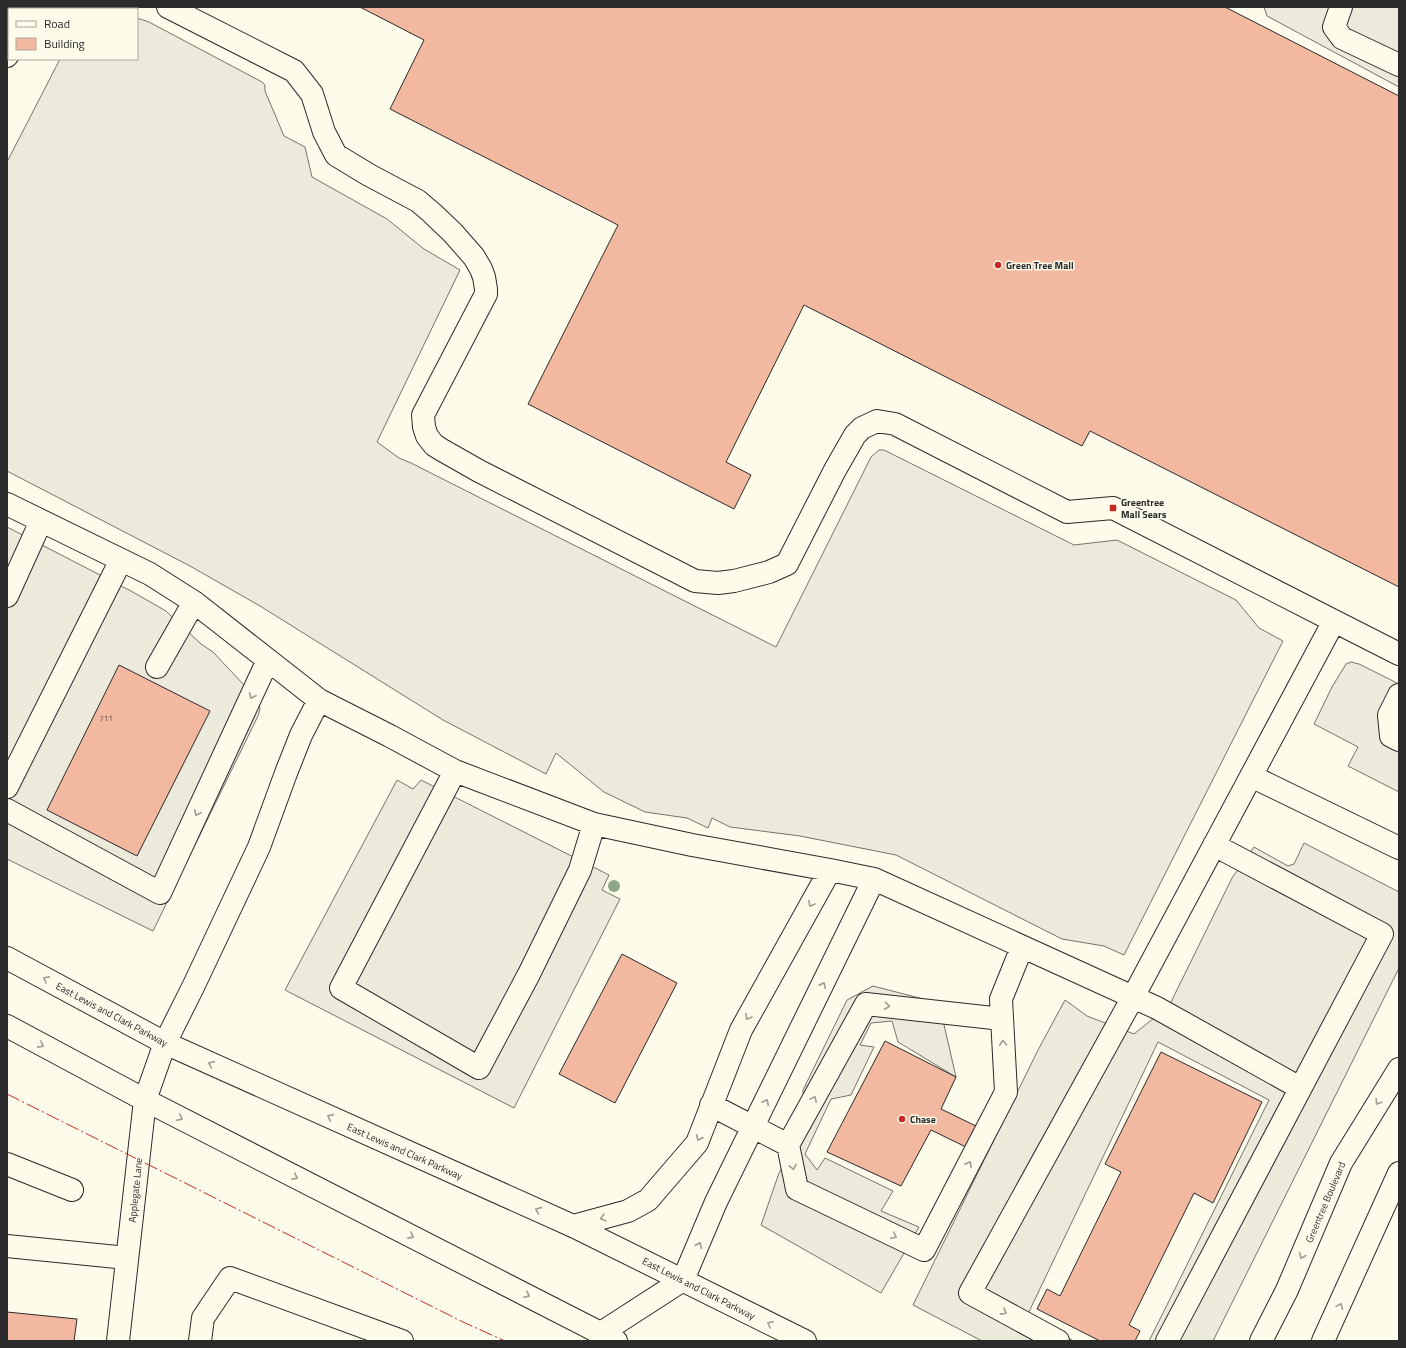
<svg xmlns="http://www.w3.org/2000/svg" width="1406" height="1348" font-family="'Titillium Web',sans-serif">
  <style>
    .parking { fill: #eceadb; stroke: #74746e }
    .building { fill: #f2b8a0; stroke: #2b2b2b }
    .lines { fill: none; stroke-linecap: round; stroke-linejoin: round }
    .minor-casing { stroke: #2b2b2b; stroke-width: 24 }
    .major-casing { stroke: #2b2b2b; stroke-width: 24 }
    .minor { stroke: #fdfbea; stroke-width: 22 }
    .major { stroke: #fdfbea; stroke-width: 22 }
    .power { stroke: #c62828; stroke-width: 1; stroke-dasharray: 14 3 2 3; stroke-linecap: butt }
    .tree { fill: #8ea78a }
    .oneway { stroke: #9e9d94 }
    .poi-dot { fill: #c62828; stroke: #fdfbea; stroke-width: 1.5 }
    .labels { text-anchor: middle; stroke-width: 3; stroke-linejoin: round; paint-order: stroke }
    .number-label { font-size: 8px; fill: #5d4e48 }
    .poi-label { font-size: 10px; font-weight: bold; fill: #2b2b2b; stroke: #fdfbea; text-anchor: start }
    .street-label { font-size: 10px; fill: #2b2b2b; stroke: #fdfbea }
  </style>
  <rect width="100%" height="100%" fill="#fdfbea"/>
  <path class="parking" d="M1264,7H1399V87L1267,16Z
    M137,18L149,22L262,82L265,85V91L284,136L305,147L312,177L387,219L424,249L460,270L377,442L399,458L411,463L776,647L871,457L879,450H884L1074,545L1117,540L1236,600L1259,628L1283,641L1124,955L1104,946L1062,939L896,855L800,836L730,827L712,818L708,828L687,818L645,812L604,792L556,753L546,774L443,720L260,606L190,566L7,471V162L60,59H137Z
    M7,527L131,591L166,611L201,644L213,652L258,700L260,709L258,716L153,931L7,859Z
    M1351,662L1359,664L1399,684V792L1348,766L1358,747L1314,724L1332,687L1343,669L1346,664Z
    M397,780L413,789L421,780L609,875L602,890L620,899L514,1108L285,990Z
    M1304,843L1399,892V968L1213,1341H1149L1269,1100L1158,1042L1026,1318L1074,1341H982L913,1305L1038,1050L1065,1000L1087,1016L1134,1034L1169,1006L1232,878L1254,847L1288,866L1294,864Z
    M873,986L939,1003L956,1077L898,1042L892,1021L871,1023L860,1045L874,1047L851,1095L831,1099L805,1154L817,1170L825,1158L893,1191L881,1211L919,1227L881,1293L761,1225L779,1173L804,1127L803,1090L847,1000Z"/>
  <path class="building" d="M360,7H1225L1399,96V587L1090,431L1082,446L804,305L726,462L751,475L734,509L528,404L618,225L390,109L424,40Z
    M119,665L210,711L137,856L47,810Z
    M622,954L677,983L615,1103L559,1074Z
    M885,1041L956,1077L941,1109L980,1128L970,1149L931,1130L901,1186L827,1152Z
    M1161,1052L1262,1102L1213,1203L1194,1193L1129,1325L1140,1331L1135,1341H1100L1037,1309L1047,1289L1060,1296L1121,1172L1105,1164Z
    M7,1312L77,1319L74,1341H7Z"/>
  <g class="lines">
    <g class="minor-casing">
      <path id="minor" d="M168,7L294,71L312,94L324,132L336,155L369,175L418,201L432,213L453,233L474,257L481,269L484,277L486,289V294L423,415L424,427L427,436L434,445L442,450L479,471L695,581L718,583L734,581L769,572L787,564L835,470L855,435L862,428L877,421L895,424L1067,512L1113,508L1334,621L1133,997L970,1293L1058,1341
        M1341,7L1334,27L1342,38L1399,65
        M31,9L32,7
        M7,56L9,53
        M7,504L150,574L194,602L319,700L390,736L455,771L594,824L692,845L830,870L874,879L1157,1008L1300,1088
        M7,596L41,521
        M1334,621L1399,654
        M157,667L194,602
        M1399,695L1389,715L1391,736L1399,740
        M455,771L341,988L479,1068L529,974L580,870L594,824
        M1251,776L1399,848
        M7,787L121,560
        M7,810L160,893L268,660
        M711,1105L788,1145L797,1189L924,1250L1006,1092L1001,999L1022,947
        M788,1145L866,1004L1002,1019
        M7,1164L72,1190
        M573,1226L628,1211L648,1200L697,1143L741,1030L830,870
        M7,1246L127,1258
        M118,1341L145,1100L165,1043L194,985L259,847L286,773L301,735L319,700
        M200,1341L203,1318L230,1278L402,1341
        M600,1341L601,1333L683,1280L716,1202L874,879
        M1167,1341L1382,934L1214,845"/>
    </g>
    <g class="major-casing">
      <path id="major" d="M7,958L165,1043L573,1226L805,1341
        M7,1026L145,1100L616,1341
        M1261,1341L1287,1290L1341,1163L1399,1069
        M1323,1341L1399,1173"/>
    </g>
    <use href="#minor" class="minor"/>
    <use href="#major" class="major"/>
    <path class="power" d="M7,1094L463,1322L505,1341"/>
  </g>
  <circle class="tree" cx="614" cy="886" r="6"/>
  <defs><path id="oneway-chevron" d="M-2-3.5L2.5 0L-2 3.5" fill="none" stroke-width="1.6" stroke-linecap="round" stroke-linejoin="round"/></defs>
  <g class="oneway">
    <use href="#oneway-chevron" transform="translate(252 696) rotate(115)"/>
    <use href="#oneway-chevron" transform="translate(197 813) rotate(115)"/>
    <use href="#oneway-chevron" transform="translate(811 904) rotate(119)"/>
    <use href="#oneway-chevron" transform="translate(46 979) rotate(-152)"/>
    <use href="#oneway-chevron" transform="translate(823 985) rotate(-64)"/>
    <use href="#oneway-chevron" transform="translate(887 1006) rotate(6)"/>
    <use href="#oneway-chevron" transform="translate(748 1017) rotate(119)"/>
    <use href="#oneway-chevron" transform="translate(1003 1043) rotate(-93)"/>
    <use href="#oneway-chevron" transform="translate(41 1045) rotate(28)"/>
    <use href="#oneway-chevron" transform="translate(211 1064) rotate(-156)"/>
    <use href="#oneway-chevron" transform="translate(814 1099) rotate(-61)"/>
    <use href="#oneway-chevron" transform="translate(766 1102) rotate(-64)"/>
    <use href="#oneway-chevron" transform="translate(1378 1102) rotate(122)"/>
    <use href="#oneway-chevron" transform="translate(330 1117) rotate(-156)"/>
    <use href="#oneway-chevron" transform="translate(180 1118) rotate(27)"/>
    <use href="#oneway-chevron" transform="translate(699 1138) rotate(113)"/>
    <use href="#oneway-chevron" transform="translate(969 1164) rotate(-63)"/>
    <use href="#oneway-chevron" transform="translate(793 1167) rotate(78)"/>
    <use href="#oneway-chevron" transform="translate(295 1177) rotate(27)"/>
    <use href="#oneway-chevron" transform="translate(538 1210) rotate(-156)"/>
    <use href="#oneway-chevron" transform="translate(603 1218) rotate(165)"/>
    <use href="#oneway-chevron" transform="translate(411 1236) rotate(27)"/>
    <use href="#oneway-chevron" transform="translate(894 1236) rotate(26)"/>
    <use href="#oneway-chevron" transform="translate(699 1245) rotate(-67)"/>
    <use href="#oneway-chevron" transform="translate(1302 1256) rotate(113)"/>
    <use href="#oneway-chevron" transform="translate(527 1295) rotate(27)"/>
    <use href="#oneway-chevron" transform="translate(1340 1306) rotate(-66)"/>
    <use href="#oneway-chevron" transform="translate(1004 1312) rotate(28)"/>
    <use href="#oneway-chevron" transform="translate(770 1324) rotate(-153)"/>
  </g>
  <g class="poi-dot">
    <circle cx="998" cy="265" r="4"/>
    <rect x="1109" y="504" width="8" height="8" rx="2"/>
    <circle cx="902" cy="1119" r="4"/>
  </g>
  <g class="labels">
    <g class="number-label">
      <text x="106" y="721">711</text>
    </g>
    <g class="poi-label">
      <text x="1006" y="269">Green Tree Mall</text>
      <text x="1121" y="506">Greentree<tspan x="1121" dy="12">Mall Sears</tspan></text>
      <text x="910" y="1123">Chase</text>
    </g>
    <g class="street-label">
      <text transform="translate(112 1014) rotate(28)" y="4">East Lewis and Clark Parkway</text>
      <text transform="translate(405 1151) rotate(24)" y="4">East Lewis and Clark Parkway</text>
      <text transform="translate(135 1190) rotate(-84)" y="4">Applegate Lane</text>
      <text transform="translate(1325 1202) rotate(-67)" y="4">Greentree Boulevard</text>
      <text transform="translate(699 1288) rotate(27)" y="4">East Lewis and Clark Parkway</text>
    </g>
  </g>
  <rect width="1406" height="1348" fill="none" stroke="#2b2b2b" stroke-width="16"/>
  <rect x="8" y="8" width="130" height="52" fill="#fdfbea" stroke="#a9a89e"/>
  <rect x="16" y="21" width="20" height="6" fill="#fdfbea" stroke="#a9a89e"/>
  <text x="44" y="28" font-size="12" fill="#2b2b2b">Road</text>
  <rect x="16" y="38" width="20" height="12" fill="#f2b8a0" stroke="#a9a89e"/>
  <text x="44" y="48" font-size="12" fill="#2b2b2b">Building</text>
</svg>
